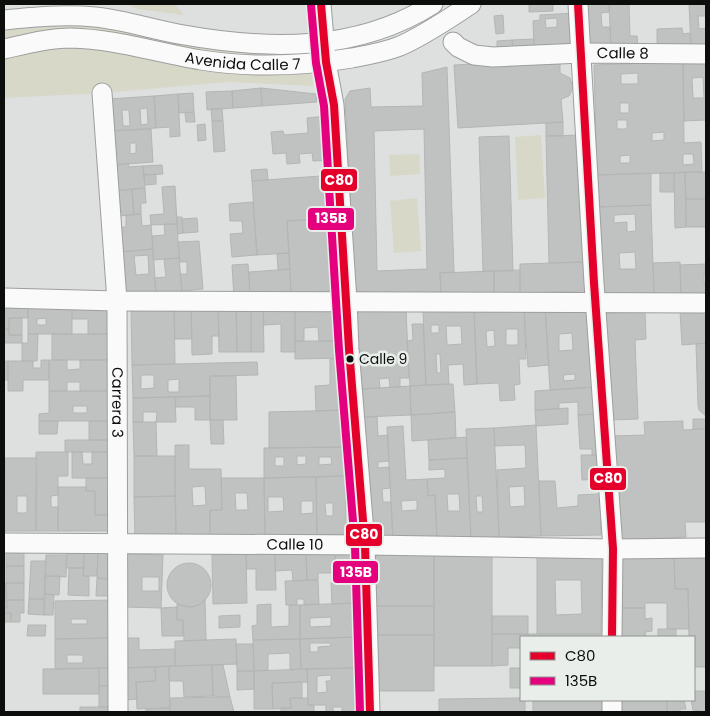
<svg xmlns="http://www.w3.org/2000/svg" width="710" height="716" font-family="Poppins,sans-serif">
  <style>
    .green { fill: #d8d8c8 }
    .building { fill: #bfc2c0; stroke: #b4b6b5; fill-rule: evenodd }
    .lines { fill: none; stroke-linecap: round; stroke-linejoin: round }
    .minor-casing { stroke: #9c9f9d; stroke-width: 21 }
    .minor { stroke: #fafafa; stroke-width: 19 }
    .bus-1-casing { stroke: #e9eeea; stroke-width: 11 }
    .bus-2-casing { stroke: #e9eeea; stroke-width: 11 }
    .bus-1 { stroke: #e4002b; stroke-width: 8 }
    .bus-2 { stroke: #e5007d; stroke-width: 8 }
    .bus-dot { fill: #0c0e0c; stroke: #e9eeea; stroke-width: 2 }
    .labels { text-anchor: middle; stroke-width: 5; stroke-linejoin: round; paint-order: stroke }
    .bus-label { font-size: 14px; fill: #0c0e0c; stroke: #e9eeea; text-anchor: start }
    .street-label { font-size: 15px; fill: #0c0e0c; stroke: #e9eeea }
    .line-badge { stroke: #e9eeea; stroke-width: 2 }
    .badge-label { font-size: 14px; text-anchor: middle; font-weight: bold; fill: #fff }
  </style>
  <rect width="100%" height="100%" fill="#dde0de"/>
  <path class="green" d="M128,4H175L184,15L137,9Z
    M87,24L295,51L294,57L230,53L177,48L4,41V28Z
    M81,44L312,71L313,86L228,82L102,93L4,98V58L31,51Z
    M541,135L545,198L518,200L515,137Z
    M419,154L420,174L390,176L389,155Z
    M417,198L421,251L394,253L390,201Z"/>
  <path class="building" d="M529,4H553V11L529,12Z
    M587,4H609V12L601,13L602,27H610L611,48L589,49Z
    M609,4H629L630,36H637L638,47L611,48Z
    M689,4H706V16H698L699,29L706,28V47H691Z
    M576,13L577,45L534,48L533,21L540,20V15ZM557,18V27L546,28L545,19Z
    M503,15L504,33L496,34L494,16Z
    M682,28L683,34L690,33L691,47L657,46V29Z
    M534,39V48L513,49L512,40Z
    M512,40L513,49H497V41Z
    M560,60V73L570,78L573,88L569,96L561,99L563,122L458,128L454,65Z
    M683,62H706V120L684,121ZM703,77L704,98H693L692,78Z
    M683,62L684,143L701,142L702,172L597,175L594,65ZM638,73V84H621V74ZM620,103H629V113H620ZM617,120H627V129H617ZM664,132V140L652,141V133ZM683,154H693L694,164L683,165ZM630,155V163H620V156Z
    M447,67L454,272L440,273L441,292L355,293L345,99L350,91L370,88L371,107L423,106L422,73ZM424,129L427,269L377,271L374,131Z
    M261,88L316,94L317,102L262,106Z
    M261,88L262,106L233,108L232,91Z
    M232,91L233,108L207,110L206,92Z
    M193,93L194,112L179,113L178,94Z
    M178,94L180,136L170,137V127L156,128L154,96Z
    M154,96L156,128L111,131L109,99ZM147,108L148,124L141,125L140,109ZM122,110H129L130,126H123Z
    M222,108L223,121H212L211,109Z
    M194,112L195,122H186L185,113Z
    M328,116L331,160L313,161L312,153L299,154L300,163L287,164L286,153L273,154L271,132L283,131L284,135L308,133L307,118Z
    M212,121H223L225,151L214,152Z
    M563,122V136H546V123Z
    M205,124L206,140L198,141L197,125Z
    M151,129L153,162L113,165L111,131ZM130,143H136V153L130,154Z
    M582,135L585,262L549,263L546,136Z
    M509,136L513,271H483L479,137Z
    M128,163L129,167L143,166L145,188L115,191L113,165Z
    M162,165L163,174L144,175L143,166Z
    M267,169L268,180L252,181L251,170Z
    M685,172L686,227L675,228L674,173Z
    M685,172H706V199H686Z
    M651,173V205L598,207L597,175Z
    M660,173H674V192H660Z
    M156,174V184L145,185L144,175Z
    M334,175L336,218L287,221L289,253L257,255L252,181Z
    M175,186L177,224L151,225L150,215L164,214L162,187Z
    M145,188L146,203H141V214L134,215L132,189Z
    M132,189L134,215L117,216L115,191Z
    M686,199H706V227H686Z
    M253,202L257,255L232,257L230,234L243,233L242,221H230L229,204Z
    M651,205L654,295L602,294L598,207ZM635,214L636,231L627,232V222L614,223V215ZM635,252L636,269H620L619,253Z
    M141,214L142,226L151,225L153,249L119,252L117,227H126V215Z
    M177,217H182L183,233L178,234Z
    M197,218L198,232L183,233L182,219Z
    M336,218L341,290L291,294L287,221Z
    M164,224H177L179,258L153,260L152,236L165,235Z
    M199,241L203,289L182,291L180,274H187V262H180L178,242Z
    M153,249L156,293H130L123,285L121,252ZM148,255L149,274L136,275L134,256Z
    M289,253L290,269L278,270L277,254Z
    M179,258L182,291L156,293L154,278L166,277L164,259Z
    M585,262V291L520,293V264Z
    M680,262L681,294L654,295L653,263Z
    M248,264L250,297L234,298L232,265Z
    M706,264V274H704V283H706V295L681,294L680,265Z
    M290,269L291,294L250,297L249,272Z
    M520,270V293L494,294V271Z
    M494,271V294L441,292L440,273Z
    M4,301H28V318H9V329H4Z
    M28,301H72V334H28ZM46,318V325H37V319Z
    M72,301H111V334H88V319H72Z
    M295,303V352H281V324L264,325L263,304Z
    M295,303H343L344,341H319L318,327L304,328V341H295Z
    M236,304L237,352H219L218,305Z
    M236,304H251V352H237Z
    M251,304H263L264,352H251Z
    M191,305L192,339H175L174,306Z
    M191,305H218L219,336H212V354L192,355Z
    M131,306H174L175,364L132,365Z
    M524,308L526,359H519L520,384L514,385L515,400L500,401L499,383L477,384L474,310ZM506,329H518V345H506ZM494,330L495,346L487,347L486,331Z
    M524,308H545L549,365L528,367Z
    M545,308H590L595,387L550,390ZM572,333L573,350L559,351V334ZM575,374V380L564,381L563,375Z
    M406,309L409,378H400V387H390L389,378L379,379L380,388L361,389L356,310Z
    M423,309L474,310L477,384L464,385L463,364L448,365L449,384L426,385ZM431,325H439V333H431ZM446,326H461L462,344L447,345ZM436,354H440L441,373H437Z
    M706,309V343L682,345L680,311Z
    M645,311L646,339L635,340L638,419L610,420L606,313Z
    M9,318H22V335H9Z
    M412,324H423L426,385L410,386L407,341L413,340Z
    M4,329H9V335H22V343H4Z
    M28,334H38L37,361H22V343H28Z
    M52,334H111L110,360H52Z
    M295,341H344V358L295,359Z
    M706,343V416L699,410L698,405L696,344Z
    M344,358L345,410L316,411L315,386L330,385V359Z
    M41,360H49V380H23V391H8V361H33V368H41Z
    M49,360H67V370L80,369V360H110V391H80V382H67V391H49Z
    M4,361H8V380H4Z
    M257,362L258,375L210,376V396L133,398L132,365ZM141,375H154V388L141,389ZM179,379V392H168V380Z
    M210,376H236L237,420H210Z
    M453,384L455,412L411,415L410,386Z
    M410,386L411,415L363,417L361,389Z
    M595,387L596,414L578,415V402L559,403V409L535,410V391Z
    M49,391H110V421H39V414L49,413ZM73,406H87V413H73Z
    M210,396V420H195V407H176L175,397Z
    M175,397L176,422H156L157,412H143V422H133V398Z
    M568,408V424L536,426L535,410Z
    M345,410V447L269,448V412Z
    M455,412L456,438L412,441L411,415Z
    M596,414L598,455H592V449H580L578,415Z
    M363,417H377L378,436L388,435L389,461L378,462V468L389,467L390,488L382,489L383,502H391L393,539L371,538Z
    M693,419H706V428L693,429Z
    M210,420H223L224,444H211Z
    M39,421H58L57,434H39Z
    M89,421H110V440H89Z
    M683,421V430L706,429V522H685L686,537L616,540L612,436L645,435L644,422Z
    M133,422H156L157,456H134Z
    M536,425L541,536L499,537L497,470L526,468L525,445L495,446L494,428ZM524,486L525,506L510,507L509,487Z
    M403,426L406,480L427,479L428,496L435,495L437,539H393L387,427ZM417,500V510L402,511L401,501Z
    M494,428L499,537L471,538L466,429ZM476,496H482L483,512H477Z
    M466,437L467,458L429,460L428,440Z
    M65,440H110V452H65Z
    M175,445H189V469H221L222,510H210V537H176ZM205,486L206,505L193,506L192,487Z
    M345,447V476L264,478V448ZM297,456H306V464L297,465ZM275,457H284V466H275ZM319,457H331L332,464L319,465Z
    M36,452H68V476H58V495L51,496V507H58V531H36Z
    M72,452H82L83,464H92V452H110V478H72Z
    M581,455H598L599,479L582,480Z
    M134,456H175V496L134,497Z
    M5,458H37L36,531H4ZM17,496H27V513H17Z
    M467,458L471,538L437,539L435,495L428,496L427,479L445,478V469L429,470V460ZM447,494H459L460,511H448Z
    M345,476L346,534L317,535L316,477ZM325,503H333V516H326Z
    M316,477L317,535L265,536L264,478ZM268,497H283L284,511L268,512ZM301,501H313V513L301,514Z
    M86,478H110V515H95V491H86Z
    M221,478H264L265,536L210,537V510H222ZM235,493H247L248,510H236Z
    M539,481H555L557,508L578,506V495L600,494L601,535L541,536Z
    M58,487H86V491H95V515H110V531H58Z
    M175,496L176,537L135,538L134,497Z
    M6,547H24V566H6Z
    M354,550L355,603L332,604L331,583H336L335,551Z
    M67,551H84V568H66Z
    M84,551L98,552L97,576H83Z
    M335,551L336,573H318V580H307L306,552Z
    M98,552H107L111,554V579L97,578Z
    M306,552L307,580L293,581L292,570L275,571V553Z
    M246,553L247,603L213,604L212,555Z
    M246,553H275L276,590H256V569H247Z
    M126,554L163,555L161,608L125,607ZM142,577H159V591H142Z
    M378,554H434V606H371L370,562Z
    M434,554H492V666H434Z
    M602,554L601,634H537V555ZM555,580H581L582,614L556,615Z
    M46,555H67L66,577L45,576Z
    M706,555V667H694V637H689L688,589H675L674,556Z
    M674,556L675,589H688L689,629H667V603H645V608H620L619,557Z
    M31,561H46L44,599H29Z
    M167 585a22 22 0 1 1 44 0a22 22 0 1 1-44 0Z
    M6,566H24V583H6Z
    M69,568H84L83,576H89V596L68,595Z
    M45,576H60L59,595L45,594Z
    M97,578L111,579V596H96Z
    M318,580L319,604L304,605V599H297V605H286L285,581Z
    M4,583H6L7,608H4Z
    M6,583H24V600H6Z
    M45,594L54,595L53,615H44Z
    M29,599H44V615L28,614Z
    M205,599L206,640L184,641L183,620H177V604L192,607L199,605Z
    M6,600H24V613H20V622H11V613H4V608H7Z
    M112,600V638L55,639V601ZM71,619H87V624H71Z
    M355,603L356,637L300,639V605ZM331,617V626L310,627V618Z
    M271,604V627L289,626V605H300V639L253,640L252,626L257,625V605Z
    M371,606H434V635H372Z
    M177,607V620H183V636H162L161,608Z
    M620,608H645V619L652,618V631L645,632L646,637H621Z
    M4,613H11V622H4Z
    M240,615V627L219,628V616Z
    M492,616H528V634H492Z
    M28,625H46L45,636H27Z
    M658,629H676V637H658Z
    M492,634H528V637H521V648H508V665L492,666Z
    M528,634H601V637H528Z
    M372,635H434V691H374Z
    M356,637V668L301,669L300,639ZM310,643H330L331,646L318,647V652H310Z
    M112,638V668L55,669V639ZM67,655H83V663H67Z
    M123,638H139V650L175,649V666L124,668Z
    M236,639L237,664L175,666V641Z
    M300,639L301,669L290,670V653L268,654V670L254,671L253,640Z
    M236,644H253L254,671H237Z
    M212,665H223L230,697L213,696Z
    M212,665L213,696L184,697L183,681H169V666Z
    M169,666L170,708L137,709L136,682L156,681L155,667Z
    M155,667L156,681L136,682L137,699L125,700L124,668Z
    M99,668V694H43V669Z
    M99,668H112V686H99Z
    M356,668L358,712H342V707H333V712H326V705H308L307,669ZM331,675V681H326L327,692L317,693V676Z
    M510,668H521V688H510Z
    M307,669L308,682L272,683L273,709H254V671Z
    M237,671H254V689L237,690Z
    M302,682V698H290L291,708L273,709L272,683Z
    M99,686H112V707H99Z
    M694,691H706V712L693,710L691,700H694Z
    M230,697L234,712H170V698Z
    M290,698H308V705H314V712H281V708H291Z
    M521,698V700H525V712H439V699Z
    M533,700H602V712H533Z
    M620,700H667V712H620Z
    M667,700H684L686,709H680V712H667Z
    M80,707H112V712H80Z
    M170,708V712H146V709Z"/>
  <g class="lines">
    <g class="minor-casing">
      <g id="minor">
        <path d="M321,4L326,62L334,105L347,301L349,349L365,545L370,712"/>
        <path d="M578,4L594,283L613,549L612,637"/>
        <path d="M4,20C34,17 64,14 95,17C125,20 154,30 184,35C269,50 358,52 433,4"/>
        <path id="s1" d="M453,42L458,47L474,55L493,57L582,53L706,54"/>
        <path id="s2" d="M4,49C26,44 48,38 71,38C115,39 158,53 201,60C251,68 302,66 352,58C368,55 385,52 400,46C425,35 448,19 471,4"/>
        <path id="s3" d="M102,93L117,301L118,712"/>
        <path d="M4,298L117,301L706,303"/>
        <path id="s4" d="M4,543L369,545L613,549L706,548"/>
        <path d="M612,712V700"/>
      </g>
    </g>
    <use href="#minor" class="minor"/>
    <g class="bus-1-casing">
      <path id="bus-1" d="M321,4L326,62L334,105L349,349L365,545L370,712
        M578,4L594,283L613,549L612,637"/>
    </g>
    <g class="bus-2-casing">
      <path id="bus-2" d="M311,5L316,63L324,106L339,350L355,546L360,712"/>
    </g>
    <use href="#bus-1" class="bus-1"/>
    <use href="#bus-2" class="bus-2"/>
  </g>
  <circle class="bus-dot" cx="350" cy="359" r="4.5"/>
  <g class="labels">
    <g class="bus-label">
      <text x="359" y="364">Calle 9</text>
    </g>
    <g class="street-label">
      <text dy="5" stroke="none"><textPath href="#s1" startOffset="174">Calle 8</textPath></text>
      <text dy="5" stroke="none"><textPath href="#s2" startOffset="242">Avenida Calle 7</textPath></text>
      <text dy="5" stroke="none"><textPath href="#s3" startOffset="310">Carrera 3</textPath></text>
      <text dy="5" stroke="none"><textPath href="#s4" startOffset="291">Calle 10</textPath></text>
    </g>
  </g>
  <g class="line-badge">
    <rect x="320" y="168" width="38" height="24" rx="5" fill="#e4002b"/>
    <rect x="307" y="207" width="48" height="24" rx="5" fill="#e5007d"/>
    <rect x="589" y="467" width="38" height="24" rx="5" fill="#e4002b"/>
    <rect x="345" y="523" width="38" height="24" rx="5" fill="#e4002b"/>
    <rect x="332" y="560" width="47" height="24" rx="5" fill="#e5007d"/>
  </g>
  <g class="badge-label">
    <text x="339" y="185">C80</text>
    <text x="331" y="223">135B</text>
    <text x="608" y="483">C80</text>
    <text x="364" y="539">C80</text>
    <text x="356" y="577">135B</text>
  </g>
  <rect width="710" height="716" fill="none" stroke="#0c0e0c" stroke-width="10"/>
  <rect x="520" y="636" width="175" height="65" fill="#e9eeea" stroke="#919491"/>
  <rect x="530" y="652" width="25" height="8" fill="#e4002b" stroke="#919491"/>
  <text x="565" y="661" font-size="15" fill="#0c0e0c">C80</text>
  <rect x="530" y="677" width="25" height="8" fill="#e5007d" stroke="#919491"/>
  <text x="565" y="686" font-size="15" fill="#0c0e0c">135B</text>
</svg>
